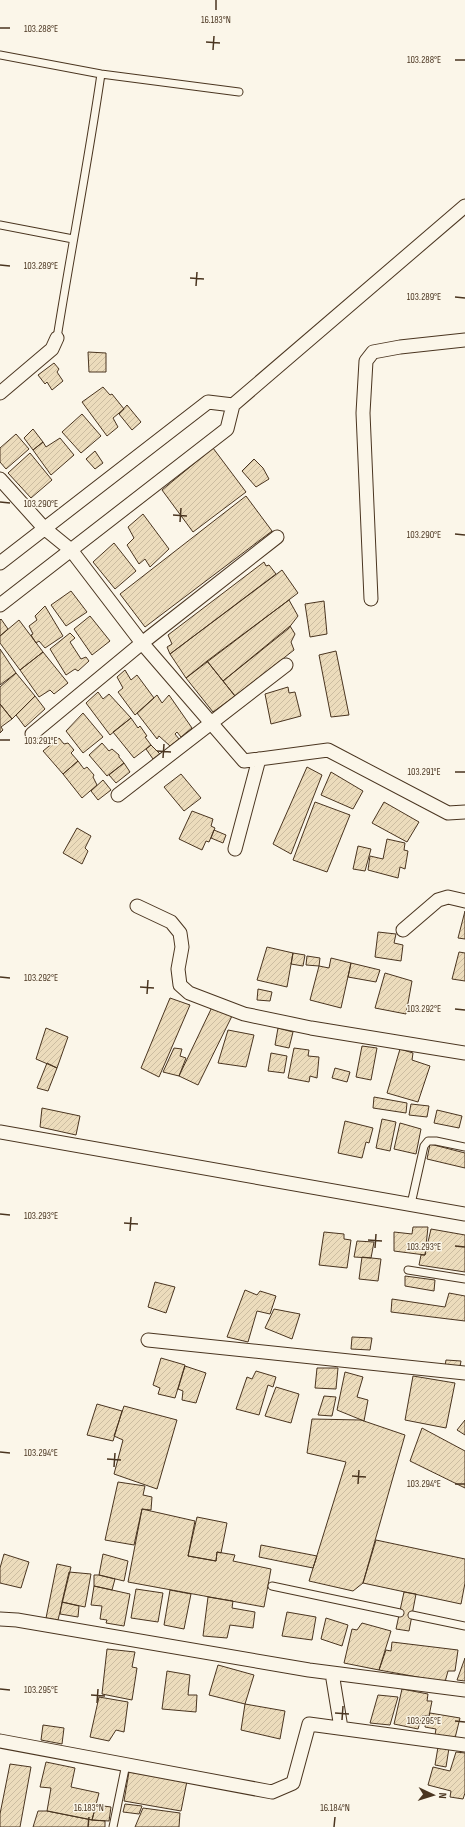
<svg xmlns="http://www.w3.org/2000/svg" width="465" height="1827" font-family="'Sofia Sans Condensed',sans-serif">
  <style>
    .building { fill: url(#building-hatch); stroke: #4a3520 }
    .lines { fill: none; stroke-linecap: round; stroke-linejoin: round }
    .lane-casing { stroke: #4a3520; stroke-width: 9 }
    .street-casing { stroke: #4a3520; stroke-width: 15 }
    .lane { stroke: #fbf6e9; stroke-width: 7 }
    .street { stroke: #fbf6e9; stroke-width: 13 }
    .ticks { fill: none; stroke: #4a3520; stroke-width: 1.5 }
    .ticks-label { font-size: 10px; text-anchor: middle; fill: #4a3520; stroke: #fbf6e9; stroke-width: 3; stroke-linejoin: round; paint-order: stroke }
  </style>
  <defs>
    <pattern id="building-hatch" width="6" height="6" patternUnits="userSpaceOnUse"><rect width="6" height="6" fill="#ecdcbc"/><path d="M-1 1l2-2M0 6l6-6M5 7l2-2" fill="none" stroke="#ccbda1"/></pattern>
  </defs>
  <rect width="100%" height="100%" fill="#fbf6e9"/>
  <path class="building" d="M88,352L106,353V372H89Z
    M54,363L59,369L57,372L63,381L52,390L47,382L45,384L38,375Z
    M103,387L110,395L112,394L124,409L113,418L118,427L107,436L82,402Z
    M127,405L141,422L132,430L119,414Z
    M82,414L101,436L81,453L62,432Z
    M33,429L43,442L33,450L24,438Z
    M16,434L29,449L6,469L0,462V448Z
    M60,438L74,455L51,475L33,450L43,442L46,447Z
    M213,448L246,492L193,532L162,490Z
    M95,451L103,463L95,469L86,459Z
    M30,453L52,480L31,498L8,473Z
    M254,459L263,468L269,479L256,487L242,471Z
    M246,496L272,531L145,627L120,594Z
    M143,514L169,549L150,567L145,559L139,564L127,545L134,538L128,527Z
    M114,543L136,571L115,589L93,562Z
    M264,562L266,566L269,565L276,574L170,654L167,647L172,644L168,635Z
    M282,570L298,593L186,678L170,654Z
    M71,591L87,612L66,626L51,605Z
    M289,600L298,616L288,629L223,681L207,661Z
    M324,601L327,634L310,637L305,604Z
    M45,606L63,636L45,648L39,641L36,643L31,635L33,634L29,626L37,620L35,616Z
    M90,616L110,641L92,655L74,629Z
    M1,619L8,629L0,636V620Z
    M19,620L43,652L20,670L0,643V636Z
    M290,626L295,634L291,642L294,650L235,696L223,681Z
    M70,633L75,638L70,642L81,659L86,657L89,661L78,671L75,669L66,675L50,649Z
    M0,649L16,673L0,685Z
    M336,651L349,715L331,717L319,655Z
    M43,652L68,683L54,694L50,690L39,697L20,670Z
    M207,661L235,696L213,712L186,678Z
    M125,670L131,680L137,675L154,698L135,715L118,692L123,688L117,677Z
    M16,673L35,696L12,719L0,704V687Z
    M288,687L289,693L295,692L301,716L271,724L265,694Z
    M98,692L103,699L109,694L131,718L110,735L86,703Z
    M157,695L162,703L169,695L192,728L181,737L177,732L175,734L179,739L170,746L159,736L157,739L137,713Z
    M35,696L45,709L25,727L16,715Z
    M0,704L12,719L1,727L3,730L0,733Z
    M83,713L103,737L83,753L66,731Z
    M131,718L138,728L140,726L147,736L145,737L151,745L134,758L113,732Z
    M59,738L64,744L68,743L74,750L71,753L78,761L63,774L43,751Z
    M102,743L109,751L112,749L119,755V757L124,763L107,776L89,755Z
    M151,745L160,754L153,759L146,749Z
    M78,761L84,769L87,767L94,775L93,777L97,785L82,798L63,774Z
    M124,763L130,772L116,783L109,775Z
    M307,767L322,775L291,854L273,844Z
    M331,772L363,791L353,809L321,795Z
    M181,774L201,798L184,811L164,787Z
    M103,780L111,790L98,800L91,791Z
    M315,802L350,815L327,872L293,860Z
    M384,802L419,822L407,842L372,823Z
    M192,811L213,819L211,826L215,828L209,842L206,841L202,850L179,839Z
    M77,828L91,836L85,848L88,851L82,864L63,853Z
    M214,830L226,835L223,843L211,838Z
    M387,839L405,843L404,850L408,851L405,869L400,867L398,878L368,870L370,856L383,859Z
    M358,846L371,849L365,871L353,869Z
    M465,911V939L458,938Z
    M378,932L396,934L394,943L403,945L401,961L375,957Z
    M267,947L293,953L287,987L257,980Z
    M459,952L465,953V981L452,979Z
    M293,953L305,955L303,966L291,964Z
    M307,956L320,958L319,966L306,965Z
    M331,958L351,963L341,1008L310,1000L319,966L329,968Z
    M351,963L380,970L376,982L348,977Z
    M385,973L412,981L406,1014L375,1008Z
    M258,989L272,992L270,1001L257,1000Z
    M170,998L190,1005L159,1077L141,1068Z
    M213,1005L233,1014L198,1085L179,1076Z
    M46,1028L68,1037L57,1068L36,1059Z
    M278,1028L293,1032L289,1048L275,1045Z
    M228,1030L254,1035L246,1067L218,1063Z
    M362,1046L377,1048L371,1080L356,1077Z
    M174,1048L182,1049L180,1056L186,1058L179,1076L163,1072Z
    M294,1048L309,1050L308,1056L319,1057L317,1078L310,1076L309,1082L288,1078Z
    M400,1049L413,1053L412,1060L430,1066L418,1102L387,1093Z
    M271,1053L287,1056L284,1073L268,1071Z
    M47,1063L57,1068L48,1091L37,1088Z
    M335,1068L350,1072L347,1082L332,1078Z
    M374,1097L407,1103L406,1113L373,1108Z
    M411,1104L429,1106L427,1117L409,1115Z
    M42,1108L80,1116L76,1135L40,1127Z
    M437,1110L462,1116L459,1128L434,1123Z
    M382,1119L396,1122L390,1151L376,1148Z
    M345,1121L373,1128L369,1143L366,1142L362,1158L338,1153Z
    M400,1123L421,1129L416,1154L394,1149Z
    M430,1144L465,1153V1168L427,1159Z
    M413,1227H428L425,1255L394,1251V1232L412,1234Z
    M431,1229L465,1235V1272L419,1265L421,1255H425Z
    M324,1232L344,1234V1239L351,1240L347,1268L319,1265Z
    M357,1241L374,1242L371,1258L354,1257Z
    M362,1257L381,1259L378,1281L359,1279Z
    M405,1276L435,1280L434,1291L405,1286Z
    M155,1282L175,1287L166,1313L148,1307Z
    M245,1290L257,1295L260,1291L276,1296L270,1314L257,1311L248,1342L227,1337Z
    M449,1293L465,1296V1321L391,1312L392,1299L445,1307Z
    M274,1309L300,1314L292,1339L265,1328Z
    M352,1337L372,1338L370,1350L351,1349Z
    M161,1358L185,1365L175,1398L158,1394L160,1388L153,1385Z
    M446,1360L461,1361L460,1367L445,1366Z
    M185,1366L206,1373L196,1403L182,1400L183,1391L178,1389Z
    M317,1368H338L336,1389L315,1388Z
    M256,1371L276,1377L273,1387L268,1385L259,1415L236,1409L247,1377L252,1379Z
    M345,1372L363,1377L357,1397L368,1400L364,1421L337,1410Z
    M413,1376L455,1383L446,1428L405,1420Z
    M276,1387L299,1394L291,1423L265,1416Z
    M324,1396L336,1397L332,1416L318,1415Z
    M97,1404L122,1411L113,1441L87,1435Z
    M124,1406L177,1420L157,1489L114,1474L123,1440L114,1436Z
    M312,1419L361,1420L405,1435L363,1583L353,1591L309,1581L346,1462L307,1453Z
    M465,1420V1435L457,1430Z
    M422,1428L465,1451V1488L410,1461Z
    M118,1482L145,1486L143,1495L152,1497L151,1510L142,1509L134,1545L105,1540Z
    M142,1509L195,1521L188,1556L216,1561L217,1552L235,1555L233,1561L271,1569L264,1607L128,1582Z
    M197,1517L227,1523L221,1553L217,1552L216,1561L188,1556Z
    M376,1540L465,1559V1583L461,1604L363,1583Z
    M261,1545L317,1556L313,1568L259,1557Z
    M4,1554L29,1562L21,1588L0,1583V1568Z
    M103,1554L128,1561L124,1581L99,1575Z
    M57,1564L71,1567L58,1620L46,1618Z
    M69,1572L91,1574L85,1607L62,1602Z
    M94,1575H99L115,1579L112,1590L94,1586Z
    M94,1586L130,1594L124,1626L106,1623L107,1620L100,1619L102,1606L91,1605Z
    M136,1589L163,1593L158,1622L131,1618Z
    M170,1590L191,1594L184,1629L164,1625Z
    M404,1592L416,1594L409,1631L396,1629Z
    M208,1597L233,1601L232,1608L255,1612L253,1628L230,1625L227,1638L203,1636Z
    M62,1602L79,1606L78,1617L60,1614Z
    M287,1612L316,1617L312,1640L282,1636Z
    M326,1618L348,1625L342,1646L321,1639Z
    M362,1623L391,1631L379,1670L344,1663L352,1629L357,1630Z
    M392,1642L458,1650L455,1671H448L445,1682L379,1670L386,1650L391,1651Z
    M107,1649L135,1652L132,1667L137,1668L132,1700L102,1694Z
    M465,1658V1681L457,1680Z
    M218,1665L254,1675L245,1704L209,1695Z
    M167,1671L190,1675L188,1695H197L196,1712L162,1709Z
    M402,1689L428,1694L427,1701H432L429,1716H422L418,1729L394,1724Z
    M378,1695L398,1697L390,1725L370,1723Z
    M99,1697L128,1702L124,1732L116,1730L109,1741L90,1737Z
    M245,1704L285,1711L280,1739L241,1730Z
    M430,1713L460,1718L455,1738L435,1735L436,1729L425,1727L426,1716H429Z
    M43,1725L64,1728L62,1744L41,1740Z
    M438,1747L449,1748L446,1767L435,1765Z
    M456,1752L465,1753V1793L463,1799L450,1797L451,1791L428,1785L433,1767L450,1771Z
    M46,1762L75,1768L71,1787L99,1793L92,1820L47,1811L51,1788L40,1787Z
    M10,1764L31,1767L20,1827H0V1814Z
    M129,1772L187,1781L181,1811L124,1801Z
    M125,1804L142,1806L139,1814L123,1812Z
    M96,1805L111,1807L109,1821L92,1820Z
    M143,1808L180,1813L179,1827H135Z
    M38,1811H47L92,1820L105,1821V1827H33Z"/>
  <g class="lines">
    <g class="lane-casing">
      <path id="lane" d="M0,55L101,74L239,92
        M0,225L73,239
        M57,338C71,250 88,163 101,74
        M411,1204L424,1146L428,1141H436L465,1147
        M408,1270L465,1279
        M272,1586L400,1613
        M412,1615L465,1626
        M113,1827L126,1764"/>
    </g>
    <g class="street-casing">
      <path id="street" d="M0,393L52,349L57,338
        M233,405L465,206
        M0,479L44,528L71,550L142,643L244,761L328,750L448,813L465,812
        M0,563L208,402L233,405L227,429L0,605
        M371,599L363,413L366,361L373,352L400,347L465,340
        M32,734L142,643L277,537
        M118,795L286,665
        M235,849L259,759
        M137,906L171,922L180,933L182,947L178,969L180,985L189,993L244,1014L311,1028L465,1053
        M403,930L438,900L448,897L465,901
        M0,1132L465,1214
        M148,1340L465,1373
        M0,1619L17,1620L309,1670L465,1690
        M332,1673L341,1728
        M0,1741L272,1792L293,1783L309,1724L465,1745"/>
    </g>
    <use href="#lane" class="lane"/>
    <use href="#street" class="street"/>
  </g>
  <path class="ticks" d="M216,10V0M0,28H10M206,42L220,43M213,50L214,36M455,60H465M0,265L10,266M190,278L204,279M196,286L197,272M455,297L465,298M0,502L10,503M173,515L187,516M180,522L181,508M455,534L465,535M0,740H10M157,751L171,752M163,758L164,744M455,772H465M0,977L10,978M140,987L154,988M147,994L148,980M455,1009L465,1010M0,1214L10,1215M124,1223L138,1224M130,1231L131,1217M368,1240L382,1241M455,1246L465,1247M375,1248L376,1234M0,1452L10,1453M107,1459L121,1460M114,1467L115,1453M352,1476L366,1477M358,1484L359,1470M455,1484H465M0,1689L10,1690M91,1695L105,1696M97,1703L98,1689M335,1713L349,1714M342,1720L343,1706M455,1721L465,1722M88,1827L89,1817M334,1827L335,1817"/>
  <g class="ticks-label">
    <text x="216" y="23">16.183°N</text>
    <text x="41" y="32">103.288°E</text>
    <text x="424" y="63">103.288°E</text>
    <text x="41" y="269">103.289°E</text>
    <text x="424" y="300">103.289°E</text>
    <text x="41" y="507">103.290°E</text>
    <text x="424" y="538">103.290°E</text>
    <text x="41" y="744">103.291°E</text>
    <text x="424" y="775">103.291°E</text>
    <text x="41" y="981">103.292°E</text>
    <text x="424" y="1012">103.292°E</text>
    <text x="41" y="1219">103.293°E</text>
    <text x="424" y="1250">103.293°E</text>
    <text x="41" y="1456">103.294°E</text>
    <text x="424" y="1487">103.294°E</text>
    <text x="41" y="1693">103.295°E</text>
    <text x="424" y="1724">103.295°E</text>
    <text x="89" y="1811">16.183°N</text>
    <text x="335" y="1811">16.184°N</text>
  </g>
  <g transform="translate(433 1795) rotate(94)" stroke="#fbf6e9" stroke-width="3" paint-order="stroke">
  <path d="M0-3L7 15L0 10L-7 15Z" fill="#4a3520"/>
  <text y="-6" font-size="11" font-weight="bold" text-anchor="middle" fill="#4a3520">N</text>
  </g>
</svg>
